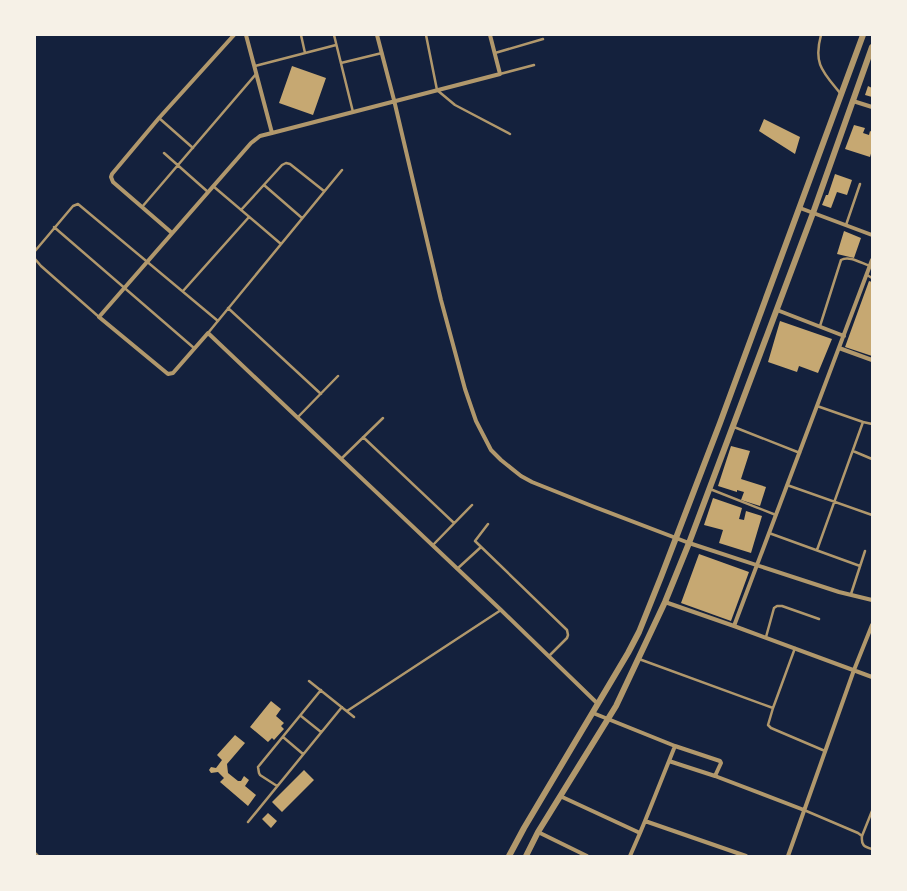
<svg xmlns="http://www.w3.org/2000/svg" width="907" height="891" font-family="'Golos Text',sans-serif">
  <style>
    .building { fill: #c6a872 }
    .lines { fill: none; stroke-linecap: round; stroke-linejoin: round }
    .service { stroke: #b1986c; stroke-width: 2.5 }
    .minor { stroke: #b1986c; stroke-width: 4 }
    .tertiary { stroke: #b1986c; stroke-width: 6 }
  </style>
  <rect width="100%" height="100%" fill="#14213d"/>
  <path class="building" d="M292,66L326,78L313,115L279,103Z
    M868,86L872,88V97L865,95Z
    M764,119L800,137L795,154L759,131Z
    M854,125L865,128L863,133L869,135L870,131L872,132V150L870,157L845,149Z
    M835,174L852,180L847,195L837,192L831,208L822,205L826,195H828Z
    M844,231L861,238L854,258L837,254Z
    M869,281L872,282V356L845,347Z
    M780,321L832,339L818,373L799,366L797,372L768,362Z
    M731,446L750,451L741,479L766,487L760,506L741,500L744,492L737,490V492L718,486Z
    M713,498L742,508L739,519L744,520L746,511L762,516L751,553L719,543L723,530L704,525Z
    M699,554L749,572L731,621L681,603Z
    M271,701L281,709L276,716L284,723L281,726L284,729L274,740L272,738L268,742L250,727Z
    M235,735L245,743L227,764L228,773L238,781H241L244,776L249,780L245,786L256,795L248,806L220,782L224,778L218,772L211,773L209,770L211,767L216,768L222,760L217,755Z
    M304,770L314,780L282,812L272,802Z
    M268,813L277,821L271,828L262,819Z"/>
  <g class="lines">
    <path class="service" d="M301,35L305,53
      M334,35L353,112
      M426,35L437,90L455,105L510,134
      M821,35C813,64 823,72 840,93
      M495,53L543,39
      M341,63L382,53
      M255,66L336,45
      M500,74L534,65
      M159,118L193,148
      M164,153L208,192
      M264,185L302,218
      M213,186L281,244
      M142,207L256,74
      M241,210L282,165L286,163L290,164L324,191
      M846,225L860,184
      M54,227L194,348
      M35,251L73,206L78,204L218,321
      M35,259L41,266L99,317
      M867,275L872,278
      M183,291L249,217
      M228,308L321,394
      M820,326L841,260C849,255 861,263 870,266
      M208,333L342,170
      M817,406L863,422L872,424
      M298,417L338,376
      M734,427L800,453
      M363,437L454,523
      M853,451L872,459
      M341,459L383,418
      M787,485L872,515
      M710,489L776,515
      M488,524L475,541L567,630L568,635L567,638L549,656
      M769,533L860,566
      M433,545L472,505
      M817,550L863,422
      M457,569L481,547
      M851,594L865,551
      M766,637L774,608L777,606H782L819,619
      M795,648L773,708L768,725L771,728L825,751
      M639,659L773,708
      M309,681L354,717
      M347,711L501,610
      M301,716L321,732
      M283,737L303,754
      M277,786L260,775L259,773L258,767L321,690
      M804,810L858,833L862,836C861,845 864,847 872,849
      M248,822L342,707
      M862,836L872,811"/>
    <path class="minor" d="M246,35L272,133
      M377,35L394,100L441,300L465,389L476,421L491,450L501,460L521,476L532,482L592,506L689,543L839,592L872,600
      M490,35L500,74L272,133L260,136L251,143L99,317L168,374L173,373L208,333L501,610L598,704
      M853,101L872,107
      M800,208L872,235
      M172,233L113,182L111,177L112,174L159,118L234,35
      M777,310L844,336
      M839,348L872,360
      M665,602L734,626L872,677
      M734,626L872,260
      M593,713L675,746L720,761L721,763L715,776L804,810
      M675,746L645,821L746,856
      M669,761L715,776
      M560,796L640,833L645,821
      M538,832L587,856
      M35,854L37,856
      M630,856L640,833
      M788,856L854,670L872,625"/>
    <path class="tertiary" d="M509,856L524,828L628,653L639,632L661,577L720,423L863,35
      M526,856L538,832L616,706L665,602L689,543L813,213L872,47"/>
  </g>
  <rect width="907" height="891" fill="none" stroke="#f6f1e7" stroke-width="72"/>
</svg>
